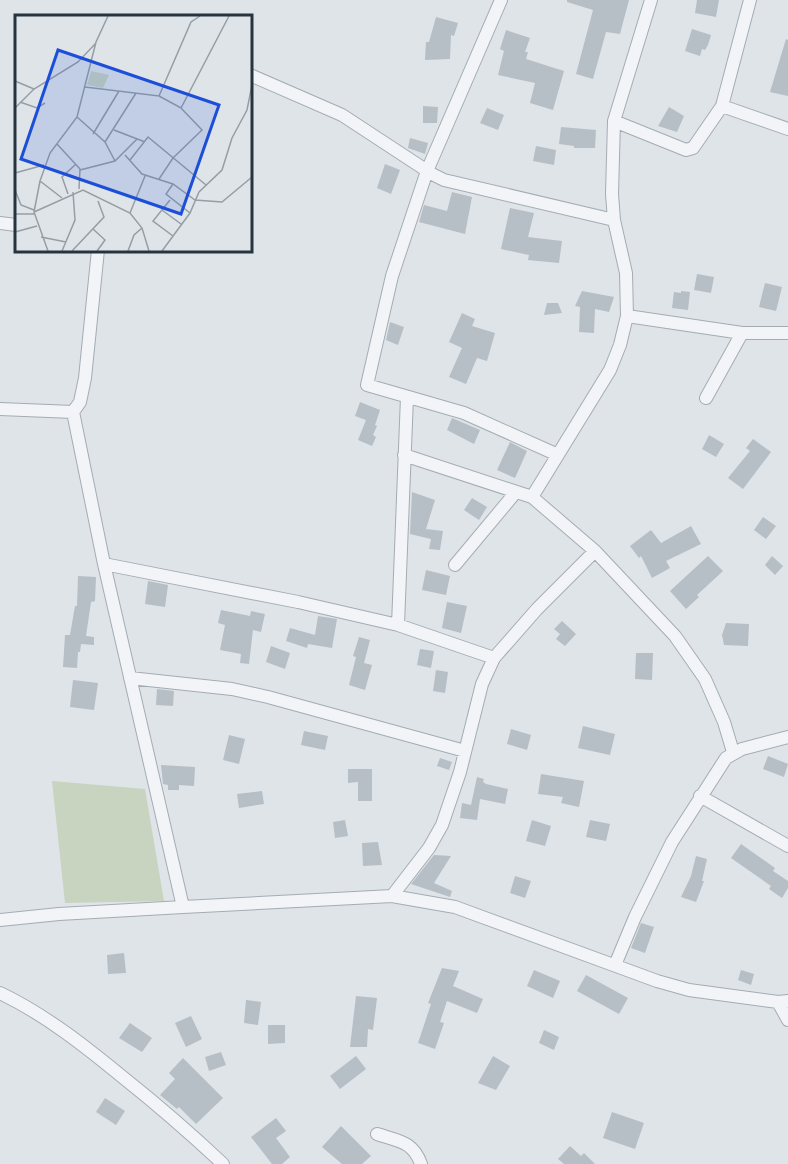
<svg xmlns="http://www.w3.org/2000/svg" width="788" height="1164" font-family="'Exo 2',sans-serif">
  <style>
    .green { fill: #c8d3c0 }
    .building { fill: #b6bec6 }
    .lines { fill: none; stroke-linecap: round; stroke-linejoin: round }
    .minor-casing { stroke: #a4acb3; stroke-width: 14 }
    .minor { stroke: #f2f4f7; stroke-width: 12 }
    .inset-road { fill: none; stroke: #959ea5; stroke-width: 1.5 }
    .view { fill: #1d4ed8; fill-opacity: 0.15; stroke: #1d4ed8; stroke-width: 3 }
    .inset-edge { fill: none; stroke: #273440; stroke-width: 3 }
  </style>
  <rect width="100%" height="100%" fill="#dfe4e9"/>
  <path class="green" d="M52,781L145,789L164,901L65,903Z"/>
  <path class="building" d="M567,0H629L620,34L606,32L593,79L576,74L593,10L567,2Z
    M697,0H719L716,17L695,13Z
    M436,17L458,23L454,36L451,35L450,59L425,60L426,42H429Z
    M692,29L711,35L708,45L705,50L702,49L700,56L685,51Z
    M506,30L530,38L525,52H528L526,59L564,71L553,110L530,103L535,83L498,75L504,51L500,49Z
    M786,39L788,40V96L770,92Z
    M423,106L438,107L437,123H423Z
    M669,107L684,116L677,132L658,126Z
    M487,108L504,115L498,130L480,123Z
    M561,127L596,130L595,148H574V146L559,144Z
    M410,138L428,143L425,154L408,148Z
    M536,146L556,150L554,165L533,161Z
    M385,164L400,170L391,194L377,188Z
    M452,192L472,197L465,234L419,222L424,205L447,211Z
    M510,208L534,213L528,237L562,241L559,263L528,260L529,255L501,249Z
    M697,274L714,277L711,293L694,290Z
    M765,283L782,287L776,311L759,307Z
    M582,291L614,297L609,312L595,309L594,333L579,332L580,307L575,306Z
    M681,291L690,292L688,310L672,308L674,292L681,293Z
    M547,303H558L562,313L544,315Z
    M462,313L475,319L472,326L495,333L487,361L477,358L466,384L449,377L462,348L449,342Z
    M390,322L404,327L398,345L386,340Z
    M360,402L380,410L375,425L377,426L373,435L376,437L372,446L358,440L366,420L355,416Z
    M452,418L480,430L474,444L447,430Z
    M709,435L724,444L716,457L702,449Z
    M753,439L771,452L743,489L728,478L750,451L746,448Z
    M510,442L527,451L515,478L497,470Z
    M412,492L435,500L426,529L443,531L440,550L429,549L431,539L410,534Z
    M472,498L487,507L479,520L464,510Z
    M763,517L776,526L766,539L754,530Z
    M691,526L701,544L666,561L670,568L652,578L641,556L639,558L630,546L651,530L661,543Z
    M708,556L723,571L697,595L699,597L686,609L670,591Z
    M772,556L783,566L775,575L765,565Z
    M426,570L450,576L446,595L422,590Z
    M78,576L96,577L95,601L91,602L86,636L94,637V645L81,644L80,652H78L77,668L63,667L65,635H70L75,606H77Z
    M148,581L168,585L165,607L145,604Z
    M447,602L467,606L461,633L442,628Z
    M221,610L250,616L251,611L265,614L261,632L253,630L249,664L240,663L241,654L220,650L225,625L218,623Z
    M318,616L337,619L332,648L308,644L307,648L286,641L290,628L315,635Z
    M562,621L576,634L565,646L556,639L560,634L554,629Z
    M726,623L749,624L748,646L724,645L722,635Z
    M359,637L370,640L364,663L372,665L365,690L349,685L356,657L353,656Z
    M271,646L290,653L285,669L266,662Z
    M420,649L434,651L431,668L417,665Z
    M636,653H653L652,680L635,679Z
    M436,670L448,672L445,693L433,691Z
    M73,680L98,683L94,710L70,707Z
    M157,689L174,691L173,706L156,705Z
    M583,726L615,734L610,755L578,748Z
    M511,729L531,735L527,750L507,744Z
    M304,731L328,736L325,750L301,745Z
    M229,735L245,739L239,764L223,760Z
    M768,756L788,764L784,777L763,769Z
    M440,758L452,762L449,770L437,766Z
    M161,765L195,767L194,786L179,785V790H168V785L163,784Z
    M348,769H372V801H358V782L348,783Z
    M541,774L584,781L579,807L561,803L563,797L538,794Z
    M477,777L484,779L483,782L486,784L508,789L505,804L480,799L477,820L460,818L462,803L471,805Z
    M262,791L264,804L239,808L237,794Z
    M345,820L348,836L335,838L333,822Z
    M532,820L551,826L545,846L526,841Z
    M590,820L610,824L606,841L586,837Z
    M378,842L382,865L363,866L362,843Z
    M741,844L775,868L773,871L788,881V888L782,898L769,889L771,886L731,858Z
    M434,855L451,856L434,883L452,891L450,897L411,884Z
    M696,856L707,859L702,881H704L696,902L681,897L691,876Z
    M515,876L531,881L525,898L510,893Z
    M641,923L654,927L645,953L631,948Z
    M124,953L126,973L108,974L107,955Z
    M442,968L459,971L453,986L483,999L477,1013L447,1001L440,1022L444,1023L435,1049L418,1043L431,1004L428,1003Z
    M534,970L560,981L553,998L527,986Z
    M741,970L754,974L751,985L738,980Z
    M586,975L628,998L619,1014L577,991Z
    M356,996L377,998L373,1030L368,1029L367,1047H350Z
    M246,1000L261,1002L258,1025L244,1023Z
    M191,1016L202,1039L186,1047L175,1023Z
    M130,1023L152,1038L142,1052L119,1038Z
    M268,1025H285V1043L268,1044Z
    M544,1030L559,1037L554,1050L539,1043Z
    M221,1052L226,1065L209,1071L205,1057Z
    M356,1056L366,1069L340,1089L330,1076Z
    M493,1056L510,1066L496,1090L478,1083Z
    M183,1058L223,1098L196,1124L179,1107L177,1109L160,1095L175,1079L169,1073Z
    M105,1098L125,1111L116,1125L96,1112Z
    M612,1112L644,1123L635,1149L603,1138Z
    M276,1118L286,1131L276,1138L290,1157L282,1164H272L251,1137Z
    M341,1126L371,1156L362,1164H342L322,1147Z
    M570,1146L581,1156L584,1153L595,1164H564L558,1159Z"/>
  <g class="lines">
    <g class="minor-casing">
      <path id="minor" d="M501,0L427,171L392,276L367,385L464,413L558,455
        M250,75L342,115L432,174L444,180L614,220
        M722,106L788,129
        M614,121L686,150L693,148L722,106L750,0
        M0,223L16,225
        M627,316L742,333H788
        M706,398L742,333
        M0,409L73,412L104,564L183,907
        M73,412L80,402L85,378L98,250
        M404,455L532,497L595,551L675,636L705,679L724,722L733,752
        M532,497L610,370L620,345L627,316L626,273L614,220L612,194L614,121L651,0
        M104,564L298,602L398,625L494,658
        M455,565L516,492
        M398,625L407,397
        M130,678L232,689L268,697L465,751
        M700,796L788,846
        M392,896L429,848L442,825L460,772L482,684L494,658L537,609L595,551
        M0,920L59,914L183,907L392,896L455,907L657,981L689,990L778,1002L788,1001
        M615,965L635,917L672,842L726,758L742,749L788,737
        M0,993C46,1015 86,1047 125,1079C159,1106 191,1134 223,1164
        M778,1002L788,1020
        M377,1134C398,1141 413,1141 421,1164"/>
    </g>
    <use href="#minor" class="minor"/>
  </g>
  <g transform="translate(15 15)">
    <rect width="237" height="237" fill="#dfe4e9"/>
    <path d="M76,56L94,60L88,73L72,70Z" fill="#c8d3c0"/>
    <path class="inset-road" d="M0,66L19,74M70,72L144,81L176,7L185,1M144,81L166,93L214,1M5,87L22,93L30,88M0,93L19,74L63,47L81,28M62,102L90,127L100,146M99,115L130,127M78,119L104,76M90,127L121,78M42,129L65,154L64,174M110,140L127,159L158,169L180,185L207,187L237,162M115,145L133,122L191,170M65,155L100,146L122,124M0,158L29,150M144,164L158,143L187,115L166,93M25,166L47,183M158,169L151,179L175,198M0,175L6,190L19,195M53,179L47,162L61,149M155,185L138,206L158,221M147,195L166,209M19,197L68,175L115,198L127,213L134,236M115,198L130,161M0,199H20M78,214L90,225L82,236M0,217L22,211M26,222L51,227M33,236L19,197L25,166L35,138L62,102L81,27L93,1M47,236L60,205L58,177M57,236L89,202L83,186M113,236L119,220L127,213M147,236L175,198L184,177L207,155L217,123L232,95L237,70"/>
    <path class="view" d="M43,35L204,90L166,199L6,144Z"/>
    <rect width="237" height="237" class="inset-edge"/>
  </g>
</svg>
